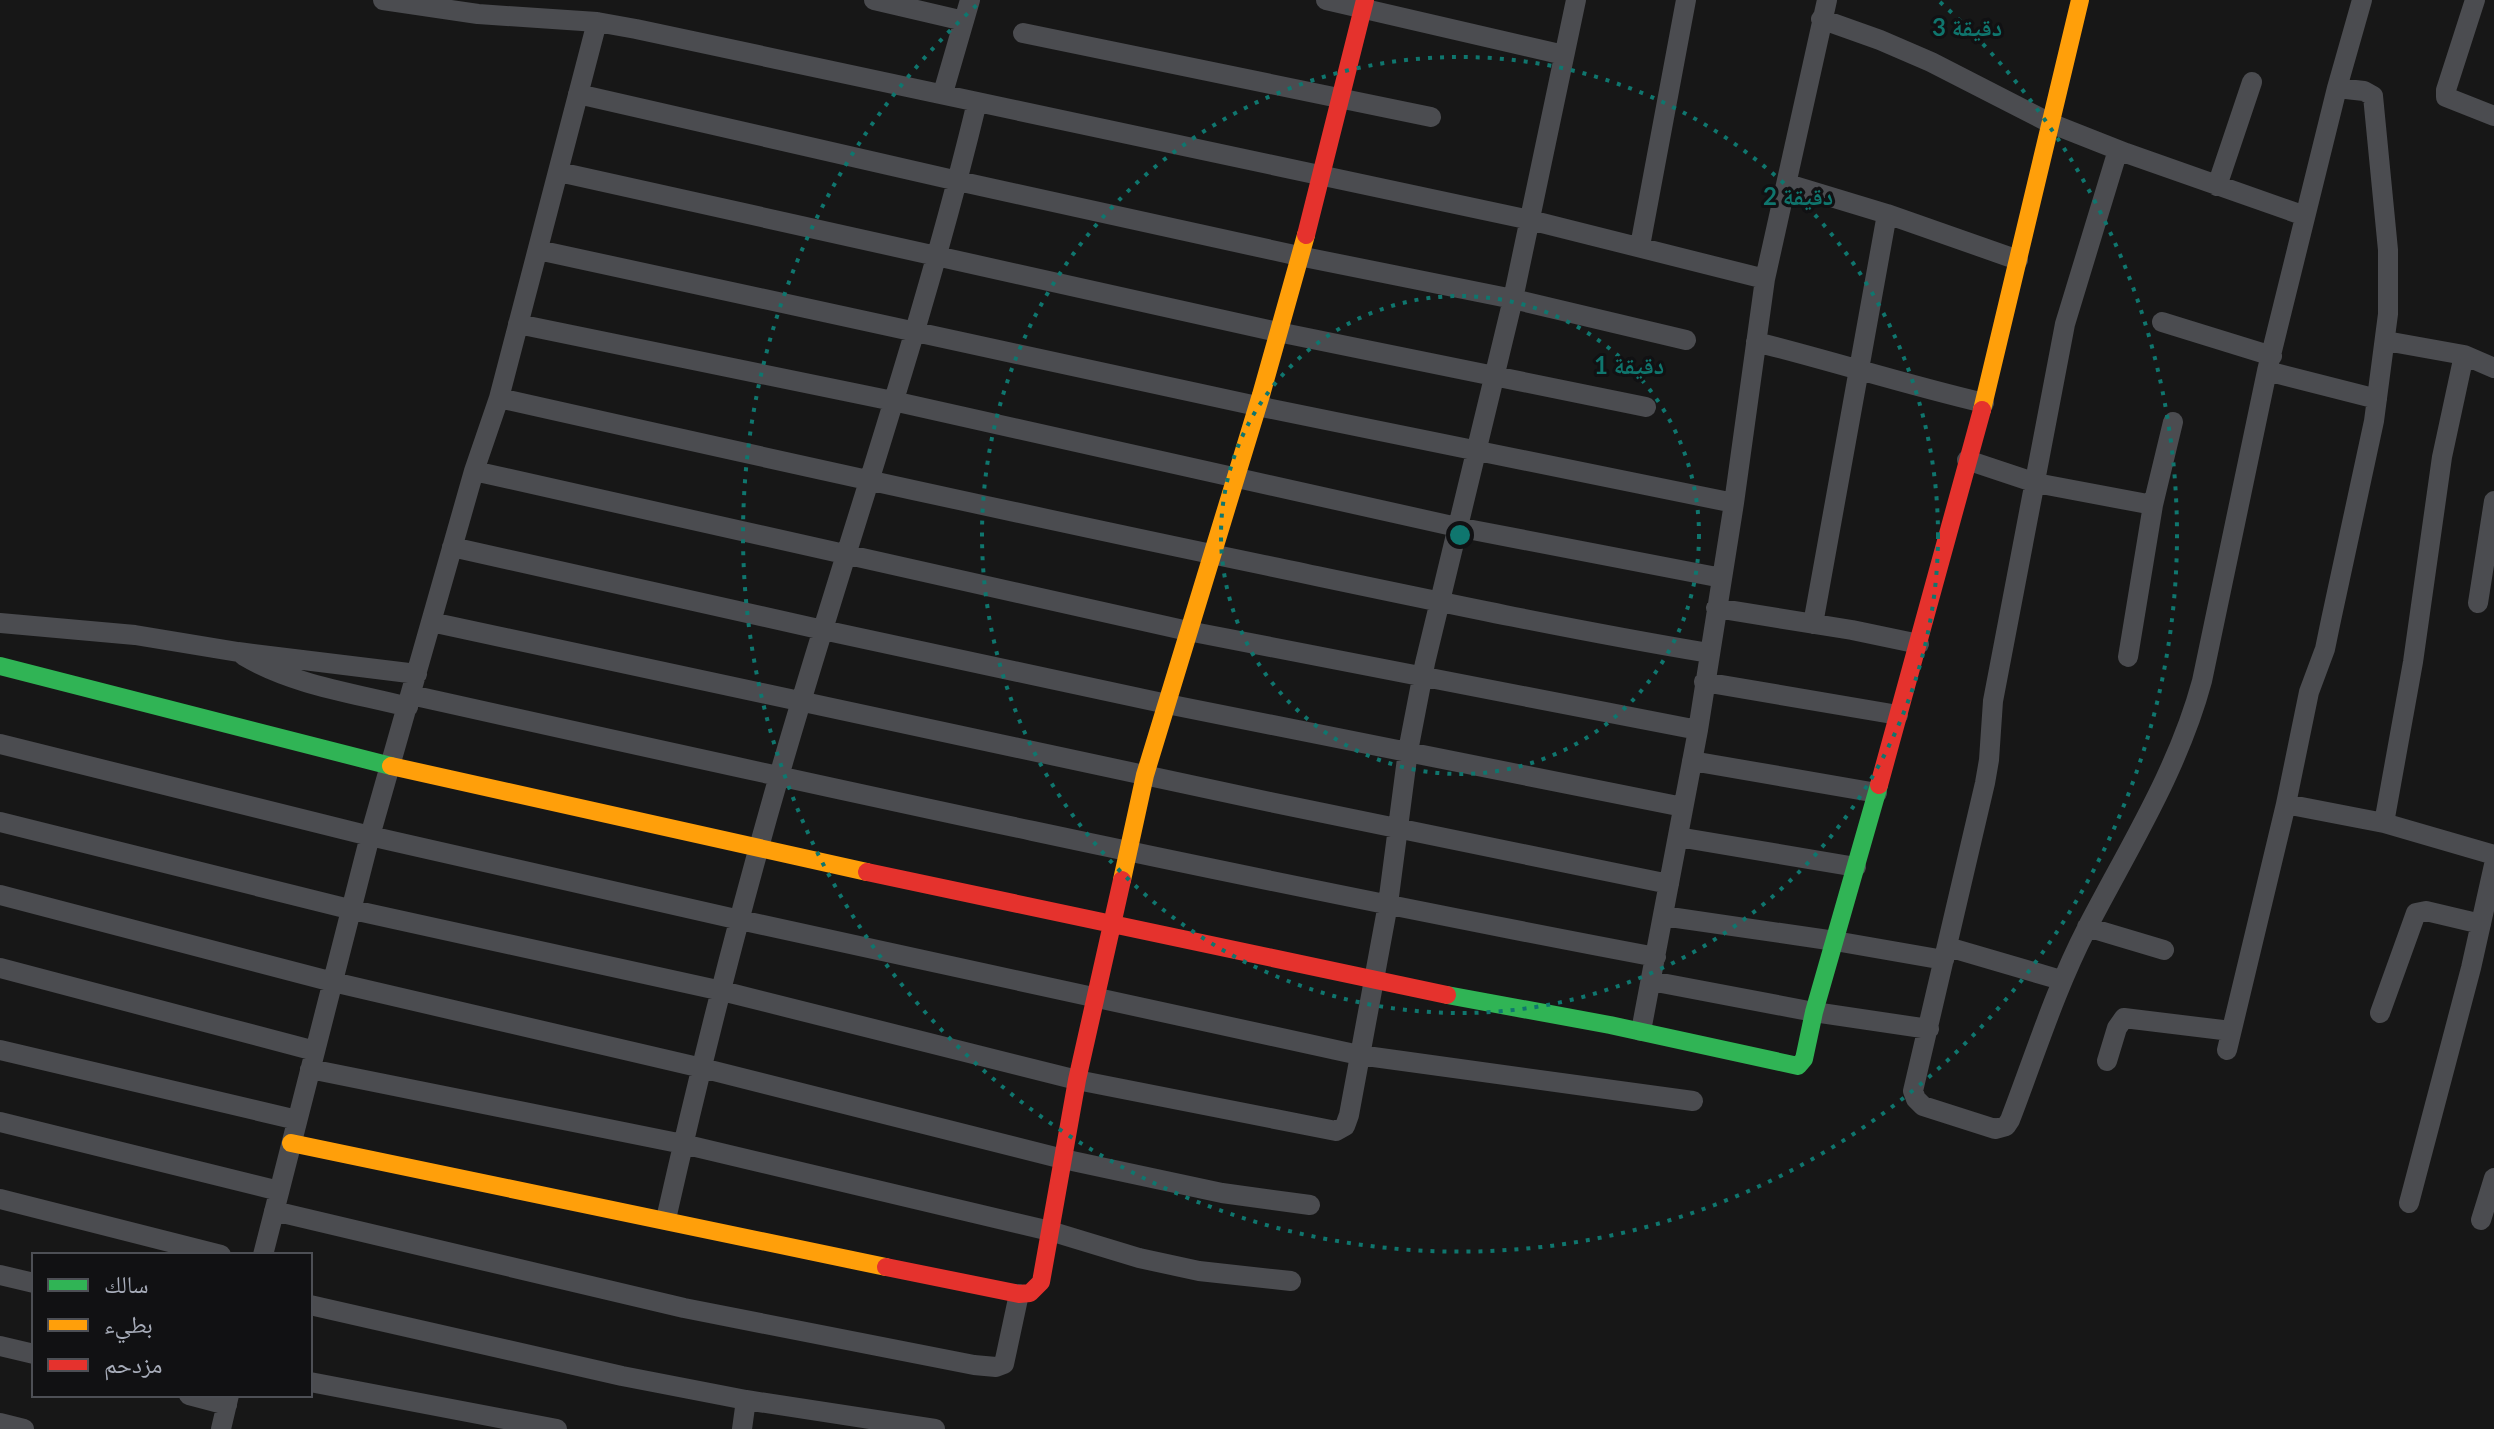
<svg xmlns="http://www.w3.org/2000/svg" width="2494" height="1429" font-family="Lato,'Noto Naskh Arabic',sans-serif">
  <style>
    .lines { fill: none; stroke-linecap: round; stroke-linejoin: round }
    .street { stroke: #4b4c50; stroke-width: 20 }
    .fast { stroke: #30b455; stroke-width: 18 }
    .slow { stroke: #ff9f0a; stroke-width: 18 }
    .jam { stroke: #e5322d; stroke-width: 18 }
    .ring { fill: none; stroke: #0f766e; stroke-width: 4; stroke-dasharray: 4 8 }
    .centre { fill: #0f766e; stroke: #111113; stroke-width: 4 }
    .ring-label { font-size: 24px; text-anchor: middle; font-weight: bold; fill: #0f766e; stroke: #111113; stroke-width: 6; stroke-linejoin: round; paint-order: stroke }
  </style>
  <rect width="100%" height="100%" fill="#171717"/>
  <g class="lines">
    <path class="street" d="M383,0L478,14L597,22L636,29L1530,220L1765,279
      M874,0L964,21
      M1326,0L1564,55
      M2475,0L2446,90V97L2494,116
      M1821,19L1880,40L1931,62L2050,123L2126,153L2305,216
      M1023,33L1431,117
      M943,93L970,0
      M578,94L958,181L1299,256L1513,299L1686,340
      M2118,150L2065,324L1993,701L1989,760L1985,783L1913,1091L1916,1099L1923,1106L1995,1129L2006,1126L2010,1120C2035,1055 2055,990 2087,928C2129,847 2178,770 2202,681L2267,371L2337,88L2362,0
      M559,172L1278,332L1646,407
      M1788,184L1887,214L2018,260
      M2217,186L2252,82
      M1640,246L1686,0
      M538,250L1257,406L1734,503
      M2162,322L2272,356
      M518,324L893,401L1457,527L1722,578
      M2386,341L2464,355L2494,368
      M1756,342C1832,361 1907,385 1984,403
      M2267,371L2377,399
      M499,398C753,455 1008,512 1264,565C1412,596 1560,628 1709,653
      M1967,460L2036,483L2153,505
      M474,471L1188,631L1698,730
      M452,547L823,630L1167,704L1683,807
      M2478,603L2494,501
      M1716,608L1852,630L1919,644
      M431,622L1270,802L1669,884
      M0,623L135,635L238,652L417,674
      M1813,624L1887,214
      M244,656C293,685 353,693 408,707
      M2128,657L2153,505L2173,422
      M1704,682L1898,715
      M411,695C825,787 1239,878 1656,957
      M0,744L370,836L740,920L1359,1055L1693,1101
      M1692,761L1877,793
      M2286,804L2384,823L2494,855
      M0,822L353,910L722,991L1077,1080L1336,1131L1345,1126L1349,1115L1388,904L1408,751L1425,663L1513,299L1576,0
      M2384,823L2413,662L2442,457L2464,355
      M1678,837L1856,867
      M0,895L333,982L702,1068L1063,1159L1222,1193L1310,1205
      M1663,916L1835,941L1944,960
      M2087,927L2164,950
      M1948,947L2061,980
      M0,968L315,1051
      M1651,981L1814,1012L1929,1029
      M2380,1013L2416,913L2426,911L2481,924
      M1641,1031L1698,730L1734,503L1765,279L1827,0
      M0,1050L297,1120
      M2227,1050L2286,804L2309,692L2325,649L2331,620L2374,421L2388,314V250L2373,96L2364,91L2337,88
      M2107,1061L2117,1028L2124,1018L2231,1031
      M310,1069L683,1144L1050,1231L1139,1258L1199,1271L1291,1281
      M0,1122L279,1191
      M0,1199L221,1255
      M2409,1203L2471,968L2494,865
      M274,1211L684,1308L974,1365L996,1367L1004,1364L1019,1294
      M666,1219C705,1047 749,874 800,705C860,504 928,306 977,102
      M2481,1220L2494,1178
      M263,1255L370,836L474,471L499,398L597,22
      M0,1275L34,1283
      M310,1305L622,1376L746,1400L935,1429
      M0,1346L34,1354
      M310,1382L557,1429
      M189,1395L227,1405
      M0,1423L24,1429
      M221,1429L229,1395
      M742,1429L746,1400"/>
    <path class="fast" d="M0,666L391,766
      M1447,995L1610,1025L1798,1066L1804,1059L1814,1012L1879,785"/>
    <path class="slow" d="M1982,410L2080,0
      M391,766L867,872
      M1122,880L1145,775L1261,395L1306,235
      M291,1143L886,1267"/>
    <path class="jam" d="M1306,235L1365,0
      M1879,785L1982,410
      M867,872L1447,995
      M886,1267L1019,1294L1030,1293L1041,1282L1077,1080L1122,880"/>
  </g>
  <g class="ring">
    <circle cx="1460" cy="535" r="239"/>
    <circle cx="1460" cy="535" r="478"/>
    <path d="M1940 2A717 717 0 1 1 980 2"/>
  </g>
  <circle cx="1460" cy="535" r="12" class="centre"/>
  <g class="ring-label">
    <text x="1967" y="36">3 دقيقة</text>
    <text x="1798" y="205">2 دقيقة</text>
    <text x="1629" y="374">1 دقيقة</text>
  </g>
  <rect x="32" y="1253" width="280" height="144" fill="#111113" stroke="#4d4f55" stroke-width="2"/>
  <rect x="48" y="1279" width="40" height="12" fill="#30b455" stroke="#4d4f55" stroke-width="2"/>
  <text x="104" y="1293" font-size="24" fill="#a7acb9">سالك</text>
  <rect x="48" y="1319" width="40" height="12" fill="#ff9f0a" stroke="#4d4f55" stroke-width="2"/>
  <text x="104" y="1333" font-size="24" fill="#a7acb9">بطيء</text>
  <rect x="48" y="1359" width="40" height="12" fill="#e5322d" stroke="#4d4f55" stroke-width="2"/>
  <text x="104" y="1373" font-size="24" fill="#a7acb9">مزدحم</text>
</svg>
